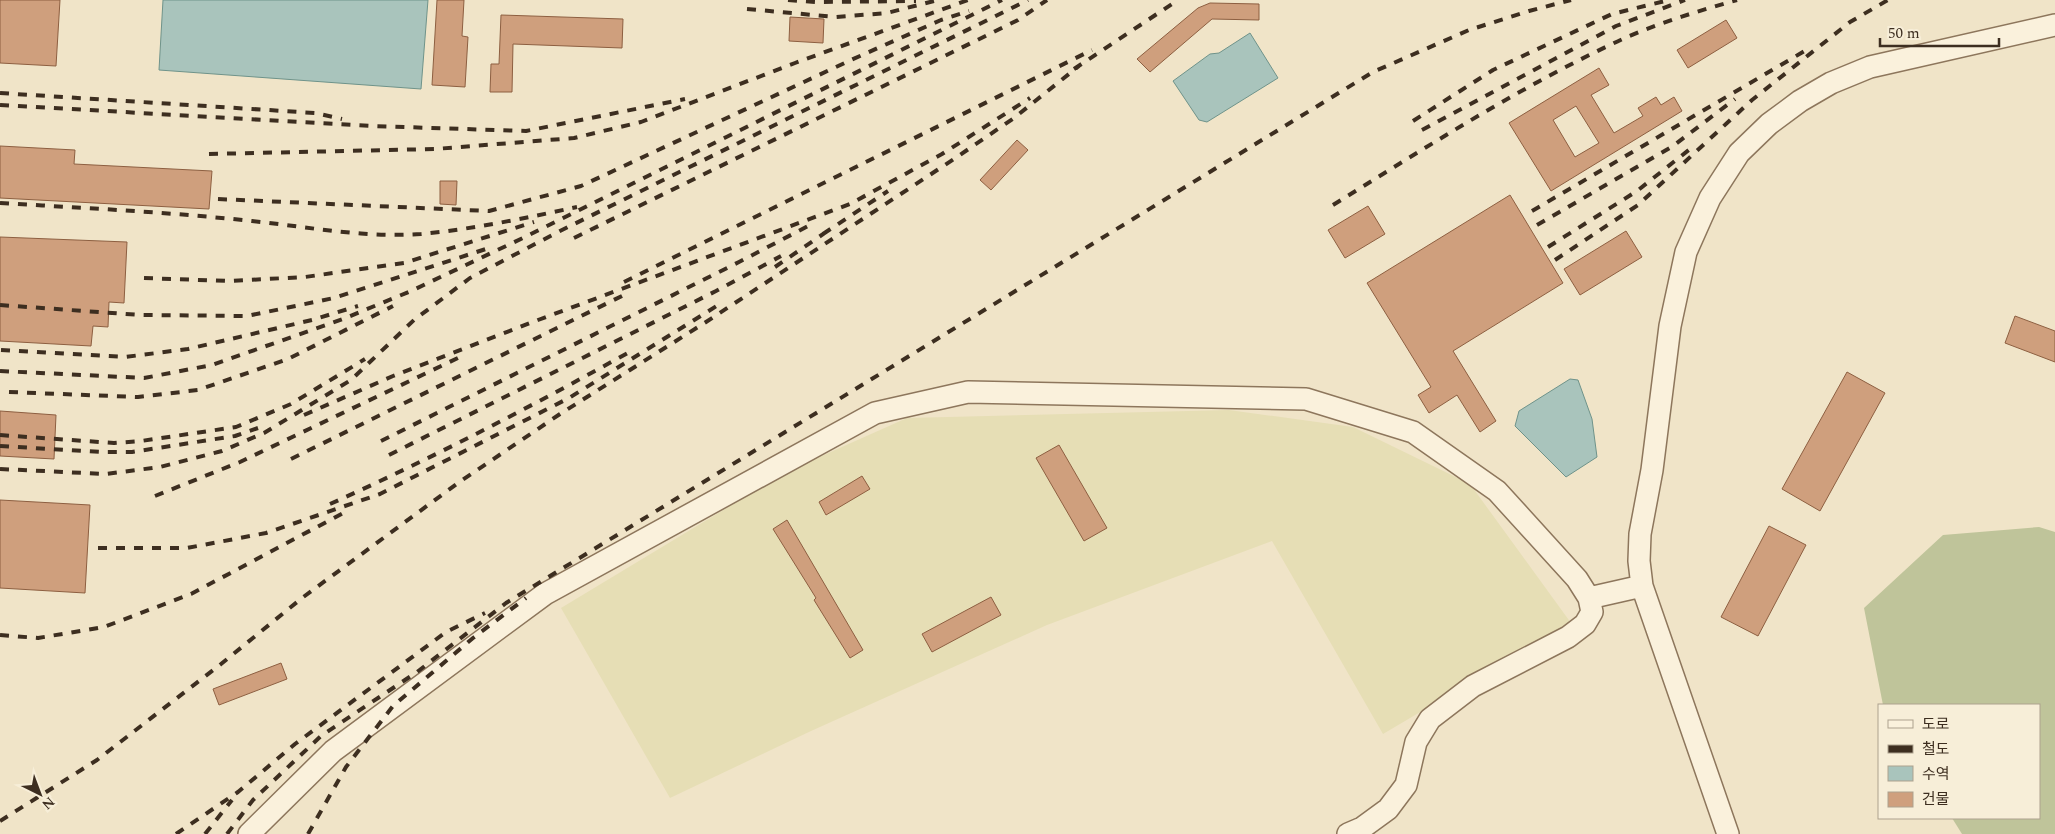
<svg xmlns="http://www.w3.org/2000/svg" width="2055" height="834" font-family="Spectral,'Noto Sans KR',serif">
  <style>
    .farmland { fill: #e6deb5 }
    .cemetery { fill: #bfc49a }
    .water { fill: #a9c4bc; stroke: #6f938a }
    .building { fill: #cf9f7d; stroke: #8d5f41; fill-rule: evenodd }
    .lines { fill: none; stroke-linecap: round; stroke-linejoin: round }
    .minor-casing { stroke: #8d765c; stroke-width: 24 }
    .minor { stroke: #faf1dc; stroke-width: 21 }
    .rail { stroke: #3d2e20; stroke-width: 4; stroke-dasharray: 9 9; stroke-linecap: butt }
  </style>
  <rect width="100%" height="100%" fill="#f0e4c8"/>
  <path class="farmland" d="M1229,410L1353,427L1470,484L1571,623L1383,734L1272,541L1047,625L811,731L670,798L561,608L788,471L907,418Z"/>
  <path class="cemetery" d="M2039,527L2055,532V834H1962L1952,818H2039V705H1883L1864,608L1943,535Z"/>
  <path class="water" d="M163,0H428L421,89L159,70Z
    M1250,33L1278,78L1207,122L1199,120L1173,81L1210,54L1219,53Z
    M1570,379L1578,380L1592,419L1597,457L1566,477L1515,426L1519,411Z"/>
  <path class="building" d="M0,0H60L56,66L0,63Z
    M437,0H464L462,36L468,37L465,87L432,85Z
    M1210,3L1259,4V20L1212,19L1150,72L1137,59L1198,8Z
    M501,15L623,19L622,48L513,44L512,92H490L491,64H499Z
    M790,17L824,19L823,43L789,41Z
    M1726,20L1737,38L1688,68L1677,50Z
    M1599,68L1609,85L1591,95L1614,133L1643,116L1638,108L1656,97L1661,105L1674,97L1682,111L1551,191L1509,123ZM1576,106L1599,143L1575,157L1553,120Z
    M1017,140L1028,150L991,190L980,180Z
    M0,146L75,150L74,164L212,171L209,209L0,198Z
    M440,181H457L456,205L440,204Z
    M1510,195L1563,283L1453,351L1496,421L1480,432L1457,395L1429,413L1418,395L1431,387L1367,283Z
    M1368,206L1385,234L1345,258L1328,230Z
    M1626,231L1642,257L1580,295L1564,269Z
    M0,237L127,242L124,303L109,302L108,327L93,326L91,346L0,341Z
    M2015,316L2055,331V362L2005,343Z
    M1847,372L1885,393L1820,511L1782,489Z
    M0,411L56,415L54,459L0,456Z
    M1059,445L1107,528L1084,541L1036,458Z
    M862,476L870,489L826,515L819,502Z
    M0,500L90,505L85,593L0,588Z
    M787,520L863,650L850,658L814,600L816,598L773,529Z
    M1769,526L1806,545L1758,636L1721,617Z
    M991,597L1001,615L932,652L922,634Z
    M281,663L287,679L219,705L213,689Z"/>
  <g class="lines">
    <g class="minor-casing">
      <path id="minor" d="M249,834L333,751L545,594L875,413L968,392L1306,399L1413,432L1497,491L1577,579L1589,598L1642,586
        M1348,834L1362,828L1388,809L1406,785L1416,742L1430,719L1473,686L1568,637L1585,624L1592,612L1589,598
        M1728,834L1642,586L1639,561L1640,534L1652,470L1670,326L1686,252L1710,198L1739,153L1769,124L1800,101L1831,83L1870,67L2055,25"/>
    </g>
    <use href="#minor" class="minor"/>
    <path class="rail" d="M788,0L816,2L916,1
      M747,9L836,17L887,13L934,1
      M1074,69L1178,0
      M0,93L315,113L342,119
      M0,105L371,126L526,131L685,99
      M1413,121L1493,70L1612,14L1669,0
      M1422,130L1616,26L1685,0
      M209,154L435,149L574,138L641,122L795,63L968,0
      M218,199L489,211L581,186L851,60L941,20L969,11
      M0,203C84,208 168,212 252,221C309,227 364,238 421,234C474,229 526,218 577,207
      M1333,205C1425,148 1515,90 1612,44C1651,25 1695,12 1737,0
      M1532,211L1808,49
      M1537,225L1673,146L1735,99
      M823,234L888,191
      M574,238L1018,20L1047,0
      M1548,247L1637,191L1690,149
      M1555,260L1638,205L1752,100L1850,22L1888,0
      M775,267L829,230
      M144,278L229,281L305,277L404,263L534,222
      M624,282L1092,50
      M0,305L140,315L247,316L334,298L489,248
      M1,350L125,357L188,349L312,320L358,306
      M0,371L144,378L212,365L343,319L411,291L525,237L1002,0
      M9,392L138,397L198,390L288,359L393,306
      M304,415L393,376L538,320L850,204L942,154L1030,98
      M0,435L114,443L141,441L236,427L291,404L365,359
      M381,441L739,262L812,224
      M0,446L101,452H132L235,436L258,428
      M389,455L716,291L781,256
      M291,459L630,292
      M0,469L106,474L160,467L222,451L264,433L351,380L414,320L470,278L560,231L1028,0
      M155,496L240,462L462,356
      M330,504C433,458 534,405 633,350
      M98,548H187L266,533L380,494L569,398L723,302
      M0,635L38,638L104,627L191,594L347,511
      M0,821L97,760L221,664L302,598L458,483L560,414L706,322L954,159L1014,118L1079,66
      M176,834L238,792L295,744L446,632L485,613
      M205,834L232,800
      M227,834L253,800L321,736L417,672L506,603L1373,72L1469,30L1529,11L1571,0
      M308,834L346,767L393,706L473,638L526,598"/>
  </g>
  <rect x="1878" y="704" width="162" height="115" fill="#f7eed8" stroke="#ada18e"/>
  <rect x="1888" y="720" width="25" height="8" fill="#faf1dc" stroke="#ada18e"/>
  <text x="1922" y="729" font-size="15" fill="#3d2e20">도로</text>
  <rect x="1888" y="745" width="25" height="8" fill="#3d2e20" stroke="#ada18e"/>
  <text x="1922" y="754" font-size="15" fill="#3d2e20">철도</text>
  <rect x="1888" y="766" width="25" height="15" fill="#a9c4bc" stroke="#ada18e"/>
  <text x="1922" y="779" font-size="15" fill="#3d2e20">수역</text>
  <rect x="1888" y="792" width="25" height="15" fill="#cf9f7d" stroke="#ada18e"/>
  <text x="1922" y="804" font-size="15" fill="#3d2e20">건물</text>
  <g transform="translate(40 794) rotate(138)" stroke="#f7eed8" stroke-width="4" paint-order="stroke">
  <path d="M0-4L9 19L0 12L-9 19Z" fill="#3d2e20"/>
  <text y="-8" font-size="14" font-weight="bold" text-anchor="middle" fill="#3d2e20">N</text>
  </g>
  <path d="M1880 38v8h119v-8" fill="none" stroke="#3d2e20" stroke-width="2.5"/>
  <text x="1888" y="38" font-size="15" fill="#3d2e20" stroke="#f7eed8" stroke-width="4" paint-order="stroke">50 m</text>
</svg>
